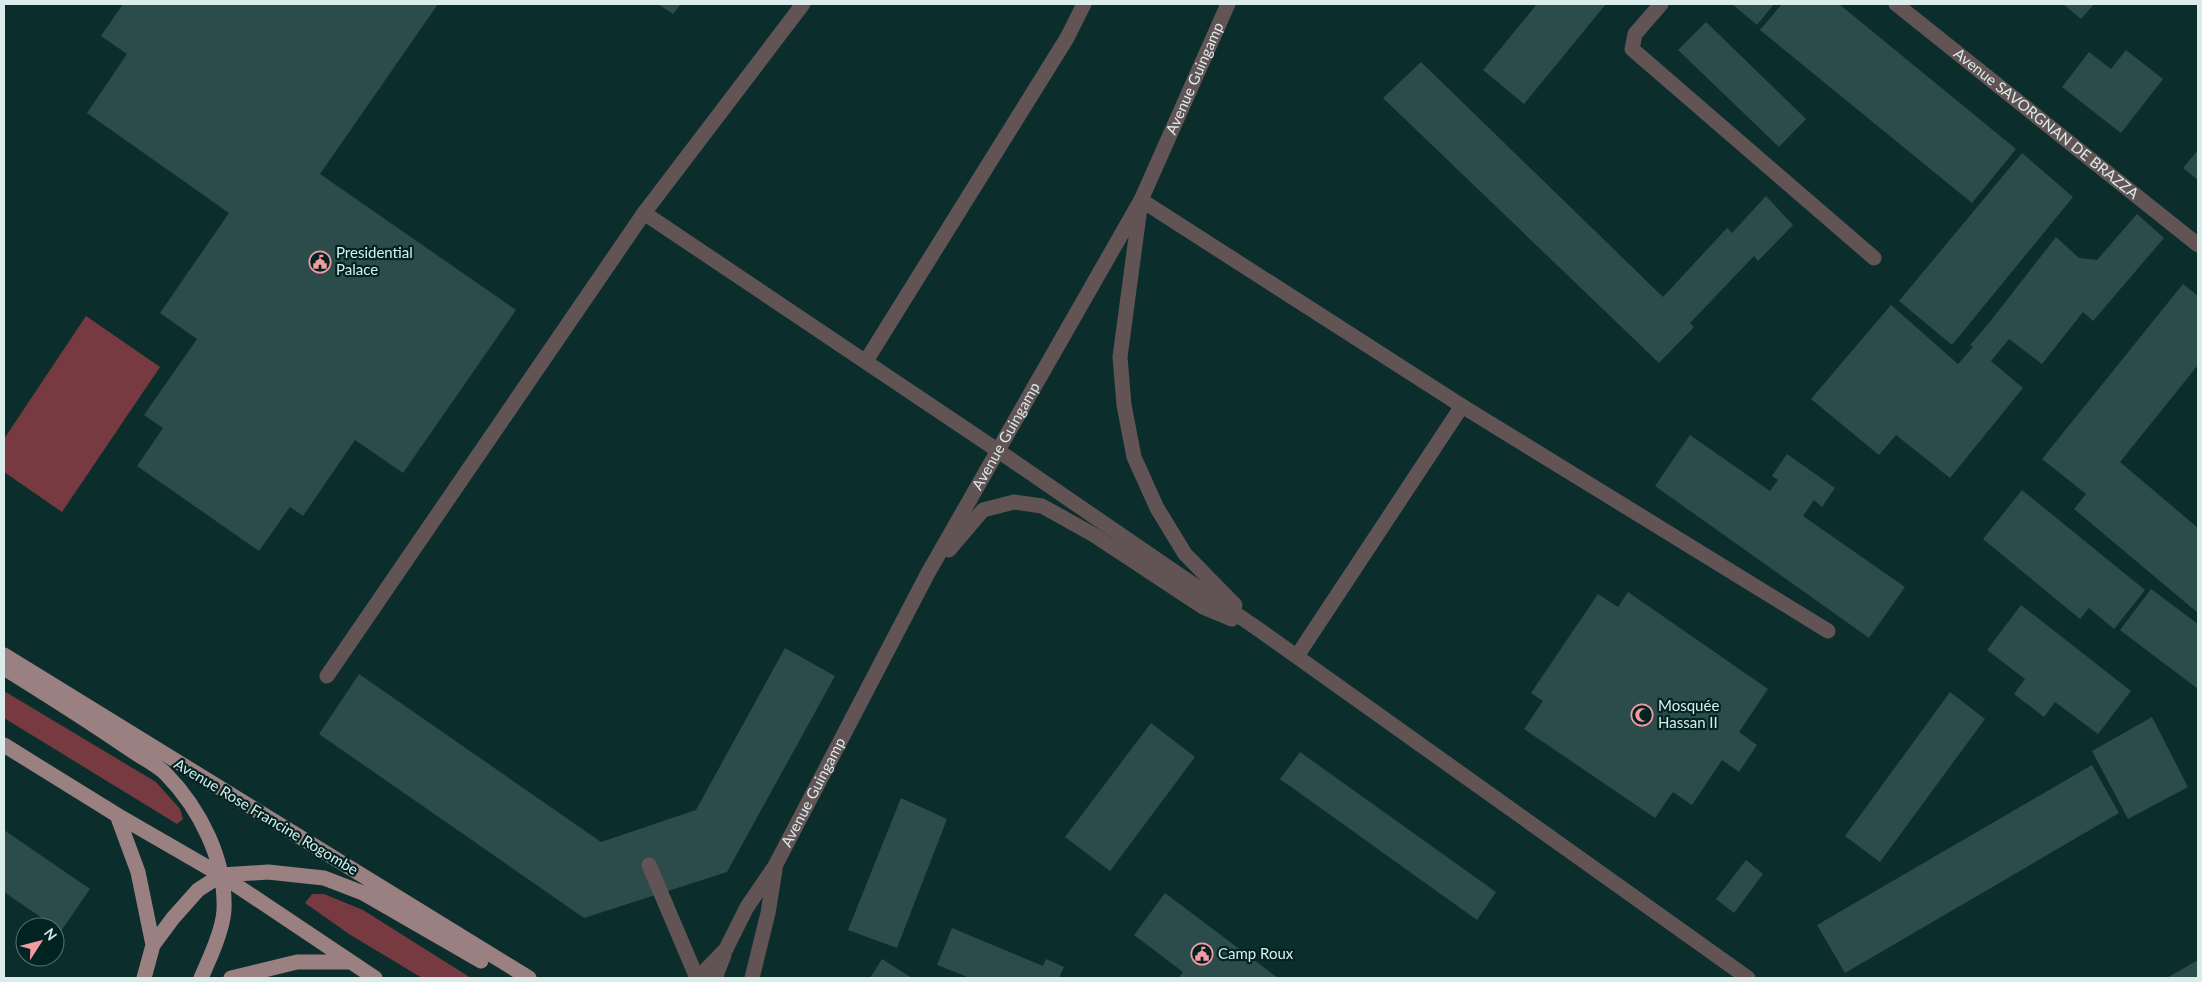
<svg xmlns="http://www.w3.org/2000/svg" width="2202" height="982" font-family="Lato,sans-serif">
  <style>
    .green { fill: #763a40 }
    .building { fill: #2b4c4a }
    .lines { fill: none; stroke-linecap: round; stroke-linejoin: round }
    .minor { stroke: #625455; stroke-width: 15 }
    .major { stroke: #9b8082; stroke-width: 15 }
    .labels { text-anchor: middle; stroke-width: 4.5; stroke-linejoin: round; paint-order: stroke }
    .street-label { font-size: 15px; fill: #dbedeb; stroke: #012422 }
    .poi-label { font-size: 15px; fill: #dbedeb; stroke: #012422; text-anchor: start }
  </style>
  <rect width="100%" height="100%" fill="#0b2e2c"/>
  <path class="green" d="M86,316L160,367L62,512L4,472V439Z
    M4,691L156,782L180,809L183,819L177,824L4,718Z
    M312,894H324L363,910L471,978H422L349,934L305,903Z"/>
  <path class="building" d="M123,4H438L320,174L516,310L403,473L355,440L303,516L290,507L259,551L137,466L163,428L144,415L197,339L160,313L229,213L87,113L127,54L101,36Z
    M658,4H681L673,14Z
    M1537,4H1606L1524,104L1483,70Z
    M1732,4H1774L1757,25Z
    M1782,4H1839L2016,149L1972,203L1760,30Z
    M2063,4H2094L2081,19Z
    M1706,22L1806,119L1779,147L1678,50Z
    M2126,50L2163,79L2121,133L2062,87L2089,52L2111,69Z
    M1421,62L1663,297L1727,228L1732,233L1766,196L1793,225L1758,261L1754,256L1690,323L1694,327L1659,363L1383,98Z
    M2198,150V180L2183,168Z
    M2022,153L2073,197L1952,345L1899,301Z
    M2137,214L2164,238L2093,321L2083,312L2042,364L2009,339L1991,361L2023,388L1950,478L1896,435L1879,455L1811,399L1891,305L1958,364L1973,347L1970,345L1989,323L2056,237L2079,258L2097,260Z
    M2183,284L2198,296V365L2120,462L2198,528V613L2074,509L2086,494L2042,459Z
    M1690,435L1770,491L1778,480L1772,476L1787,454L1835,488L1822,507L1814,500L1803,516L1905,587L1869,638L1655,486Z
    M2022,490L2145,590L2114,629L2089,608L2080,619L1983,539Z
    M2151,589L2198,624V689L2120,630Z
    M1628,592L1768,689L1739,732L1757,745L1739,772L1722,760L1692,805L1673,792L1655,818L1524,729L1543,701L1531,693L1598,594L1618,607Z
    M2021,605L2131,691L2098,734L2055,702L2044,717L2014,694L2025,679L1987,650Z
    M785,648L835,676L727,872L584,918L319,734L359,674L601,842L696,810Z
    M1950,692L1985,719L1880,862L1845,836Z
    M2152,717L2188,787L2128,819L2092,751Z
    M1151,723L1195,757L1110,871L1065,837Z
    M1300,752L1496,892L1477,920L1280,779Z
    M2092,765L2119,813L1845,973L1817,925Z
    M901,798L947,819L897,948L848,930Z
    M4,830L90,889L61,931L4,892Z
    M1746,860L1763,874L1734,913L1716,899Z
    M1165,893L1278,978H1179L1183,972L1134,935Z
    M952,928L1043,966L1046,959L1064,967L1059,978H970L937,965Z
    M882,959L912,978H870Z
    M2198,960V978H2166L2172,975Z"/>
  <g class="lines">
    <g class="minor">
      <path d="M1661,4L1635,34L1632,49L1874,258"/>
      <path id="s1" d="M1896,4L2198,245"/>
      <path d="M644,213L997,450L1258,629L1748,978"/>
      <path d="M866,361L1067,38L1084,4"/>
      <path d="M949,550L983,510L1014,502L1042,506L1094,535L1203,607L1232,619"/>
      <path d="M1235,605L1185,554L1157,508L1134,457L1124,405L1120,357L1141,200L1462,406L1828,631"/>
      <path d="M1297,656L1462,406"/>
      <path d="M327,676L644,213L803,4"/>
      <path d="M649,865L697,978"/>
      <path id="s2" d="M698,978L726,949L747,907L775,866L928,573L1141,200L1228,4"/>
      <path d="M715,978L724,955"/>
      <path d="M752,978L768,913L775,870"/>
    </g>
    <path class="major" d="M4,655L529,978
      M4,668C46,694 87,720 128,748C140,757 156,764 166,774C200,809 226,860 224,910C223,930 209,960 201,978
      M4,745L117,815L221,875L375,978
      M117,815L138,872L153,945
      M144,978L153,945L173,918L198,890L221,875L268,872L324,878L363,893L481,961
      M231,978L297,962H350"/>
  </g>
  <defs>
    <g id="civic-ring" transform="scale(1.125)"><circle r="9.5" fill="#012422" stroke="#f49aa2" stroke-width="1.5"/><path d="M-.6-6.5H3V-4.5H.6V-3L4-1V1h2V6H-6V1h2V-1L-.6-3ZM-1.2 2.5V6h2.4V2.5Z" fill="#f49aa2"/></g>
    <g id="mosque-ring" transform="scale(1.125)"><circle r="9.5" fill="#012422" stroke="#f49aa2" stroke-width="1.5"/><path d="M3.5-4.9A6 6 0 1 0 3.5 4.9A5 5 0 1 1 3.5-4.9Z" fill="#f49aa2"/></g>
  </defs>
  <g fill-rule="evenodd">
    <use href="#civic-ring" x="320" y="262"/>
    <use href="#mosque-ring" x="1642" y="715"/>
    <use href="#civic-ring" x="1202" y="954"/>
  </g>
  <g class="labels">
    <g class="street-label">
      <text dy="5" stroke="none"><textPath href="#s2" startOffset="1030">Avenue Guingamp</textPath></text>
      <text dy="5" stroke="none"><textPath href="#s1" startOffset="192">Avenue SAVORGNAN DE BRAZZA</textPath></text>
      <text dy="5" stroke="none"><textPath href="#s2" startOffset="625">Avenue Guingamp</textPath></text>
      <text dy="5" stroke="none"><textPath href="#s2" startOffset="220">Avenue Guingamp</textPath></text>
      <text transform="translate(266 817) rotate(31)" y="5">Avenue Rose Francine Rogombe</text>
    </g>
    <g class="poi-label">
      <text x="336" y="258">Presidential<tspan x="336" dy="17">Palace</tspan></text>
      <text x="1658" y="711">Mosquée<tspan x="1658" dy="17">Hassan II</tspan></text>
      <text x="1218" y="959">Camp Roux</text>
    </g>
  </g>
  <rect width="2202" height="982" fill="none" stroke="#dbedeb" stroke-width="10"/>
  <g transform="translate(40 942) rotate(54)"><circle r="24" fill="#012422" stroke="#587472"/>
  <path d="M0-4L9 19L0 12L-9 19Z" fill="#f49aa2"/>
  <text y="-8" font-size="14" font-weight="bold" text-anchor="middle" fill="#dbedeb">N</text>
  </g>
</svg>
